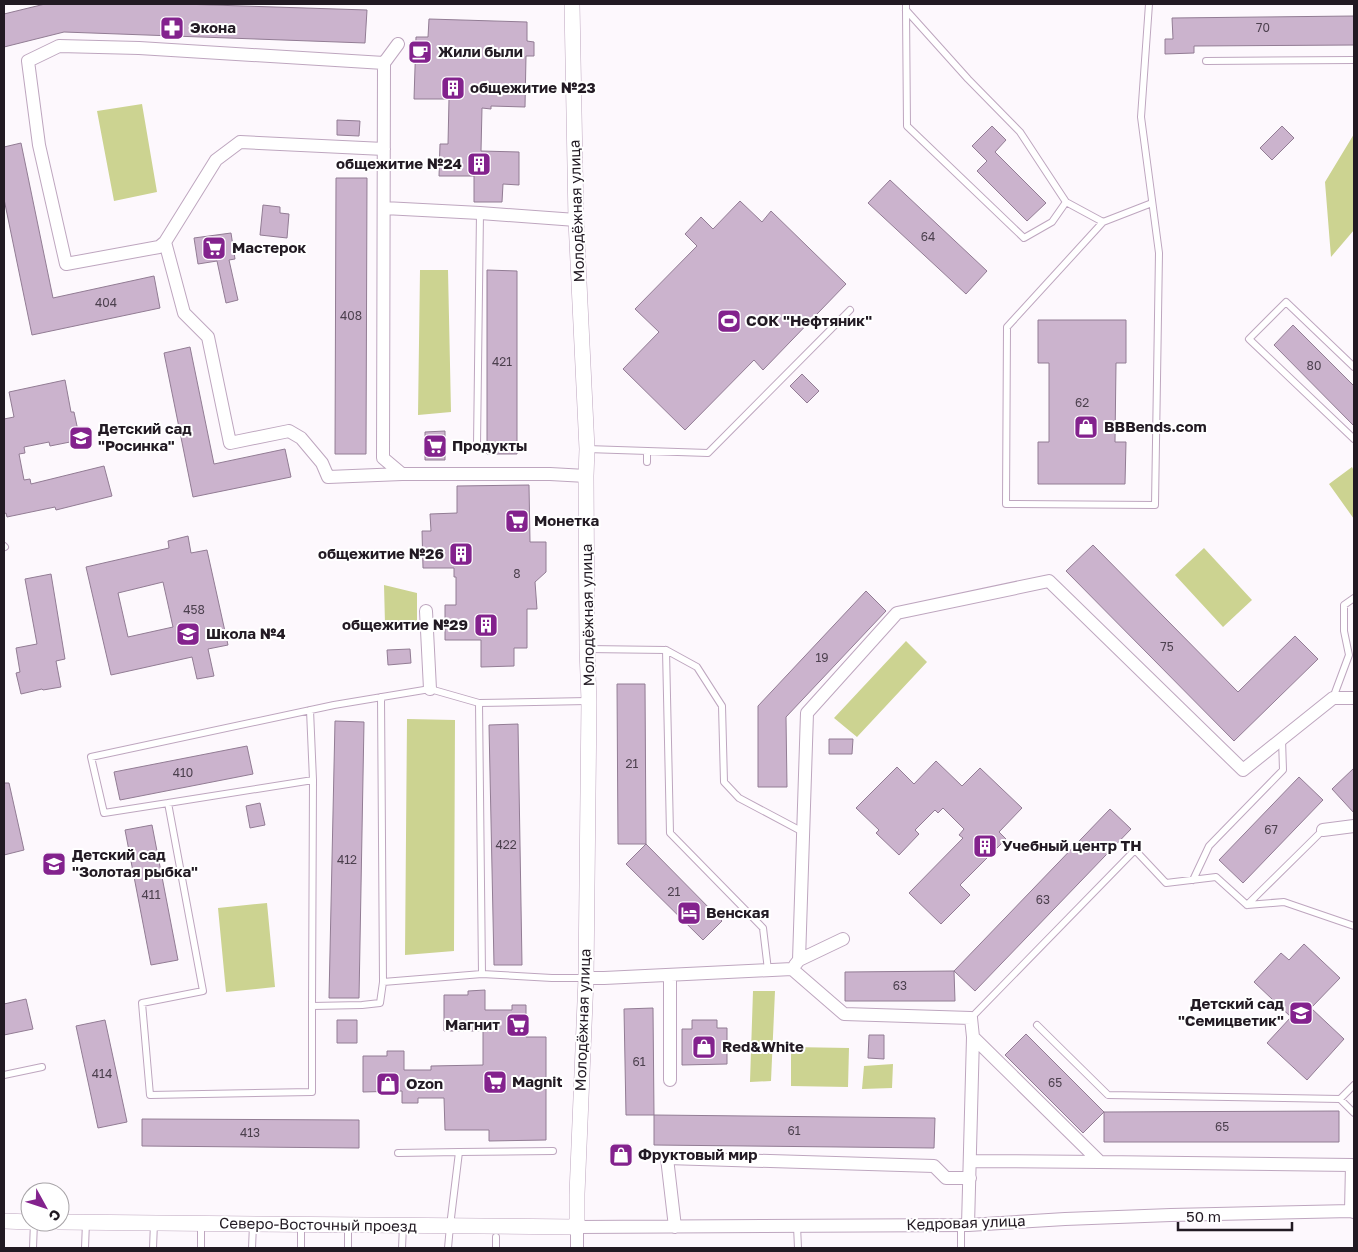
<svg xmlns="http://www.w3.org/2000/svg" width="1358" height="1252" font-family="'Golos Text',sans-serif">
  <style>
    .green { fill: #ccd391 }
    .building { fill: #cbb3cd; stroke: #927c94; fill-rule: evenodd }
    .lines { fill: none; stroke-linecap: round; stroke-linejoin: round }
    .service-casing { stroke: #bea6bf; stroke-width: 8 }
    .minor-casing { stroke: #bea6bf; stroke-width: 14 }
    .tertiary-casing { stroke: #bea6bf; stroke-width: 16 }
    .service { stroke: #fff; stroke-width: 6 }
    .minor { stroke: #fff; stroke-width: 12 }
    .tertiary { stroke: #fff; stroke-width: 15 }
    .labels { text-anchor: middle; stroke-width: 4; stroke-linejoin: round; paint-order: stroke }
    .number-label { font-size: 12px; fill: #4c404e }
    .poi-label { font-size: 15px; font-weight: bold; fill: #221a23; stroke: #fff; text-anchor: start }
    .street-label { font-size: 15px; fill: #221a23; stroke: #fff }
  </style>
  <rect width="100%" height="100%" fill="#fdf8fd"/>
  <path class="green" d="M142,104L157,192L114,201L97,111Z
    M1354,134V230L1331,257L1325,182Z
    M420,270H448L451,412L418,415Z
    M1352,467L1354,471V519L1329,484Z
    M1204,548L1252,600L1223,627L1175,575Z
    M384,585L417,593V623L385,624Z
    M906,641L927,662L857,737L834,718Z
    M407,719L455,720L454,951L405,955Z
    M267,903L275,987L226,992L218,908Z
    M753,991H775L771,1081L750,1082Z
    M791,1047L849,1048L848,1087L791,1086Z
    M893,1064L892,1088L862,1089L864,1066Z"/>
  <path class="building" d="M45,4H181L367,10L365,43L64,32L4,47V14Z
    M1354,16V45L1194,46V53L1165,54V39H1173L1172,18Z
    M429,19L527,22V41L534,42V56H526L525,107L491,106V109L482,108L481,151L519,152V185L503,184L502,202H474V176H439L440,144H448L449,99H414L416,37H428Z
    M337,120L360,121L359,136L337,135Z
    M992,126L1006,140L995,152L1046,203L1027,221L977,171L987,161L972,146Z
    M1282,126L1294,138L1272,160L1260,148Z
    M21,143L53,298L154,276L160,308L32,335L4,199V147Z
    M336,178H367L366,454H335Z
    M890,180L987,271L966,294L868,203Z
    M740,201L762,222L771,211L846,284L763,370L754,360L685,430L623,369L659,332L635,309L697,246L685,234L701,217L713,229Z
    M263,205L280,207V213L289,214L287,238L260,235Z
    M231,233L235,259L229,260L238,300L226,303L217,261L198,264L194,238Z
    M487,270L517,271V454H487Z
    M1038,320H1126V363H1116L1115,442H1126L1125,484H1038V442H1049V363H1038Z
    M1293,325L1354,386V426L1274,345Z
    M190,347L214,464L285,449L291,477L193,497L164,353Z
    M802,374L819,391L807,403L790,386Z
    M65,380L71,412H74L80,440L50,446L49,442L24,447L25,453L19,454L24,480L30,479L31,484L104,466L112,496L56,510L55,507L7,517L6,513L4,514V419L14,417L9,392Z
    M445,431V460H425V432Z
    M529,485L530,542H546V572L535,582L537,609H527V648H514V666L481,667V640H445V605H456V577H454V568H423L422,531H431L430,514L457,513V486Z
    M188,536L191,553L207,550L228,645L208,649L214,676L197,679L192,657L111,675L86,567L169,548L168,541ZM163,582L173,627L128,637L118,593Z
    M1093,545L1238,692L1295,636L1318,659L1234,741L1066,571Z
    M51,574L65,659L56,661L61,687L43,690L42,689L21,694L16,673L20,672L16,648L37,644L25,579Z
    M866,591L886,611L786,717L787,787H758V706Z
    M410,649L411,663L388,665L387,650Z
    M617,684H645L646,844H618Z
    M335,721L364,722L359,998H329Z
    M518,724L522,965H494L489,725Z
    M829,739H853L852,754H829Z
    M247,746L253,774L120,800L114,772Z
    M936,761L962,786L980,768L1022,808L999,832L1006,839L960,885L970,895L941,924L909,893L963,838L959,835L964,829L943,808L938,813L935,810L915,830L919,834L899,855L876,833L879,830L856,808L897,767L914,784Z
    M1354,768V813L1332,789Z
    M1299,777L1323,800L1243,883L1219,860Z
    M4,783H9L24,850L4,855Z
    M260,803L265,825L250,828L246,806Z
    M1110,809L1131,829L975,991L954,971Z
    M152,825L178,960L151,965L125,830Z
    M646,844L722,921L703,940L626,864Z
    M1304,944L1340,978L1311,1008L1344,1039L1307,1080L1267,1043L1291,1017L1254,982L1281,953L1289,960Z
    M954,971L955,1001H845V972Z
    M485,990V1010H512V1005H526V1037H546V1140L489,1141V1130H445L444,1098H418V1103H402V1091L363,1092V1056H387V1051H404V1070H431V1066L483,1065V1031H444V995H468V991Z
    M26,999L33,1029L4,1035V1004Z
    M653,1008L654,1115H626L624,1009Z
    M105,1020L127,1122L98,1128L76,1026Z
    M337,1020H357V1043H337Z
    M692,1020H717V1028H727V1064L682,1065V1029H692Z
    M1026,1034L1104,1112L1083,1133L1005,1055Z
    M869,1035H884V1059L868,1058Z
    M1339,1111V1142H1104V1112Z
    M654,1115L935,1118L934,1148L654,1145Z
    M142,1119L359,1120V1148L142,1146Z
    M615,1146H627V1164L615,1163Z"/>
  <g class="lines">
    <g class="service-casing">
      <path id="service" d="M906,4V10L907,126L1024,238L1052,222L1066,202L1020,132L968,79L906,10
        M1149,4L1141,117L1159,253L1155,505L1006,504L1007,327L1103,222L1152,203
        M1206,61L1354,60
        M1066,202L1103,222
        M1354,367L1286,302L1249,339L1354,439
        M477,445L480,213
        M587,449L708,453L850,310
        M647,452V462
        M4,546L5,547
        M587,649L666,650L670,833L763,928L768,970
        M666,650L697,667L722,706L724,782L739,798L803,832
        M381,697L383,982L482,974L479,703
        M1333,698L1349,655L1344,631V605L1354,598
        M310,710L313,780L168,803L203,991L142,1003L150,1095L312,1092V1006L362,1005L380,1003L383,982
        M168,803L104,813L91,757L334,705L430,689L479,703L588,701
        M1193,880L1209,846L1283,770L1282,739
        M1247,905L1284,902L1354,926
        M482,974L552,978H586
        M312,1006L313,780
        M971,1018L1135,850L1166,883L1216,877L1247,905L1323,830
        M1037,1025L1108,1095L1340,1099L1354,1085
        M4,1075L42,1067
        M1340,1099L1354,1113
        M459,1152L553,1151
        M398,1153L459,1152L450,1226L448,1248
        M961,1225V1248
        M797,1226L798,1248
        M33,1248L34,1222
        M85,1248L86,1222
        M153,1248L154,1223
        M201,1248V1225
        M252,1248L253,1225
        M301,1248V1225
        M348,1248V1225
        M402,1248L403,1226
        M496,1248V1237"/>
    </g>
    <g class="minor-casing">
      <path id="minor" d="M384,63L398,44
        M384,149L240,142L216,160L165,242L159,247L66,264L39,145L28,61L59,46L139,48L384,63L383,458L402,474H550L586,476
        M384,208L480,213L576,220
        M165,242L184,313L208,337L230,443L289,431L301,438L322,463L328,477L402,474
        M426,611L430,689
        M1323,830L1354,826
        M799,960L807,713L897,613L1049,581L1243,770L1333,698H1354
        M795,965L799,960L843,939
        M586,978H604L792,969L844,1014L971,1018L973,1037L968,1225
        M973,1037L1100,1162L1352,1165L1351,1211
        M670,1080V975
        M970,1161L1100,1162
        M675,1227L667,1158L934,1166L946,1178H970
        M577,1248V1227L968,1225L1065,1219L1171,1215L1351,1211L1354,1212"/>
    </g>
    <g class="tertiary-casing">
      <path id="tertiary" d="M4,1221L30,1222
        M60,1222L577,1227V1194L586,978L589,701L587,649L586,476L587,449L576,220L572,4"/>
    </g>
    <use href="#service" class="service"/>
    <use href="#minor" class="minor"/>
    <use href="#tertiary" class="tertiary"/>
  </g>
  <defs>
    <g id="pharmacy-square" transform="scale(1.25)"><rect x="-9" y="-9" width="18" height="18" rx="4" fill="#83228d" stroke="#fff"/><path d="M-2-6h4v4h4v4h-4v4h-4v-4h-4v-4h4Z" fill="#fff"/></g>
    <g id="cafe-square" transform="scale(1.25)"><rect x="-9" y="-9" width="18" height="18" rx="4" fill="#83228d" stroke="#fff"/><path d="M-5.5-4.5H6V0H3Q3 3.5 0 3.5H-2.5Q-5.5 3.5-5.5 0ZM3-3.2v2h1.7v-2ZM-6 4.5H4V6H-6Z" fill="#fff"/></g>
    <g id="building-square" transform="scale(1.25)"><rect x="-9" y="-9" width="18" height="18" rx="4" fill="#83228d" stroke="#fff"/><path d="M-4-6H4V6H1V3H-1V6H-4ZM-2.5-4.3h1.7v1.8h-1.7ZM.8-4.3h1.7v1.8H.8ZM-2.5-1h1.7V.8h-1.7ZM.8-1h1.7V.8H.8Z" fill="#fff"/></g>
    <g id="supermarket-square" transform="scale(1.25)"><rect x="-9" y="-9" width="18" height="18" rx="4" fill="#83228d" stroke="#fff"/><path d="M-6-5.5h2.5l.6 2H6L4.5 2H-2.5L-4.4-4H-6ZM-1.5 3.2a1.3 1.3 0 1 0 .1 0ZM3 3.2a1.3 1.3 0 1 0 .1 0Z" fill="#fff"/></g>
    <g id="stadium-square" transform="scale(1.25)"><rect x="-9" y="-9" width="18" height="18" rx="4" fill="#83228d" stroke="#fff"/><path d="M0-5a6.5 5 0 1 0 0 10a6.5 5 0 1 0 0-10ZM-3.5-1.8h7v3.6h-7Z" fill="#fff"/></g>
    <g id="shop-square" transform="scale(1.25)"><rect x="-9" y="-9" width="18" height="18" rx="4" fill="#83228d" stroke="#fff"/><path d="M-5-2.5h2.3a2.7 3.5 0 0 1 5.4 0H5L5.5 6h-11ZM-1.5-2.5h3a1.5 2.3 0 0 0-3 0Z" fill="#fff"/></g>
    <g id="school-square" transform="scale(1.25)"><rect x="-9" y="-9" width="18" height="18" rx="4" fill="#83228d" stroke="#fff"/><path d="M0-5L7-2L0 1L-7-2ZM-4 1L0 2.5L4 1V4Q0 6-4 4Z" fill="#fff"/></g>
    <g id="hotel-square" transform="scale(1.25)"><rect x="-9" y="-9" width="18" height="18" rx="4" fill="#83228d" stroke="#fff"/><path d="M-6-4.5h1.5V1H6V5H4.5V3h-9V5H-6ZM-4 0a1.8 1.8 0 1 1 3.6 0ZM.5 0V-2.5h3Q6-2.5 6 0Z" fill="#fff"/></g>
  </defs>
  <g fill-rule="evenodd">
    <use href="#pharmacy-square" x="172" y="28"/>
    <use href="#cafe-square" x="420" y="52"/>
    <use href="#building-square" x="453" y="88"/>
    <use href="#building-square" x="479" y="164"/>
    <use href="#supermarket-square" x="214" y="248"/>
    <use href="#stadium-square" x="729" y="321"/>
    <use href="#shop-square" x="1086" y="427"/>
    <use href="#school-square" x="81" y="438"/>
    <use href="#supermarket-square" x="435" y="446"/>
    <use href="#supermarket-square" x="517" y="521"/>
    <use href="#building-square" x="461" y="554"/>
    <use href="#building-square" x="486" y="625"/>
    <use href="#school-square" x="188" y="634"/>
    <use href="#building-square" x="985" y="846"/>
    <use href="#school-square" x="54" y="864"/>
    <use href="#hotel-square" x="689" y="913"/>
    <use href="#school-square" x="1301" y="1013"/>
    <use href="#supermarket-square" x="518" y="1025"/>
    <use href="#shop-square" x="704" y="1047"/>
    <use href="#supermarket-square" x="495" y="1082"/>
    <use href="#shop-square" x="388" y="1084"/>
    <use href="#shop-square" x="621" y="1155"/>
  </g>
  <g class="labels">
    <g class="number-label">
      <text x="1263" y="32">70</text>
      <text x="928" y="241">64</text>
      <text x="106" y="307">404</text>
      <text x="351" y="320">408</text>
      <text x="502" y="366">421</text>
      <text x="1314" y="370">80</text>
      <text x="1082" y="407">62</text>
      <text x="517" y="578">8</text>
      <text x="194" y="614">458</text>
      <text x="1167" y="651">75</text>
      <text x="822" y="662">19</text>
      <text x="632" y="768">21</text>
      <text x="183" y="777">410</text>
      <text x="1271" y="834">67</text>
      <text x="506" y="849">422</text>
      <text x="347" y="864">412</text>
      <text x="674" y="896">21</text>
      <text x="151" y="899">411</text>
      <text x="1043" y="904">63</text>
      <text x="900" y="990">63</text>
      <text x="639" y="1066">61</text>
      <text x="102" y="1078">414</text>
      <text x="1055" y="1087">65</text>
      <text x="1222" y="1131">65</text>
      <text x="794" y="1135">61</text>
      <text x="250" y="1137">413</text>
    </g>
    <g class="poi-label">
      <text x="190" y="33">Экона</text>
      <text x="438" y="57">Жили были</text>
      <text x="470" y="93">общежитие №23</text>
      <text x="462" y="169" text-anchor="end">общежитие №24</text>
      <text x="232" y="253">Мастерок</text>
      <text x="746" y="326">СОК "Нефтяник"</text>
      <text x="1104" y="432">BBBends.com</text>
      <text x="98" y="434">Детский сад<tspan x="98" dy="17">"Росинка"</tspan></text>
      <text x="452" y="451">Продукты</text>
      <text x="534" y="526">Монетка</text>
      <text x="444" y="559" text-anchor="end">общежитие №26</text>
      <text x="468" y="630" text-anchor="end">общежитие №29</text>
      <text x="206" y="639">Школа №4</text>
      <text x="1002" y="851">Учебный центр ТН</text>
      <text x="72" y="860">Детский сад<tspan x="72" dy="17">"Золотая рыбка"</tspan></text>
      <text x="706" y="918">Венская</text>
      <text x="1284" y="1009" text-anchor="end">Детский сад<tspan x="1284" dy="17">"Семицветик"</tspan></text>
      <text x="500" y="1030" text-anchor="end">Магнит</text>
      <text x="722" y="1052">Red&amp;White</text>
      <text x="512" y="1087">Magnit</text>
      <text x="406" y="1089">Ozon</text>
      <text x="638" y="1160">Фруктовый мир</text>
    </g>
    <g class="street-label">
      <text transform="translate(577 211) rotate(-92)" y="5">Молодёжная улица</text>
      <text transform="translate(588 615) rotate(-91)" y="5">Молодёжная улица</text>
      <text transform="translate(583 1020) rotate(-88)" y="5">Молодёжная улица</text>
      <text transform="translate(966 1223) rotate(-2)" y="5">Кедровая улица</text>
      <text transform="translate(318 1225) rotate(1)" y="5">Северо-Восточный проезд</text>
    </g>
  </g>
  <rect width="1358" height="1252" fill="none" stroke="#221a23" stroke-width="10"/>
  <g transform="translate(45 1207) rotate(130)"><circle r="24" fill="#ffffff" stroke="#a7a3a7"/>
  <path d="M0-4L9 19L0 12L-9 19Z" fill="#83228d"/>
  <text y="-8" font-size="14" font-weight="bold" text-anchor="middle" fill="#221a23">С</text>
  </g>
  <path d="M1178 1222v8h114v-8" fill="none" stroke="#221a23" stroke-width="2.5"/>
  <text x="1186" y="1222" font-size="15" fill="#221a23" stroke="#ffffff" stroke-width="4" paint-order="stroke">50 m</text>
</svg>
